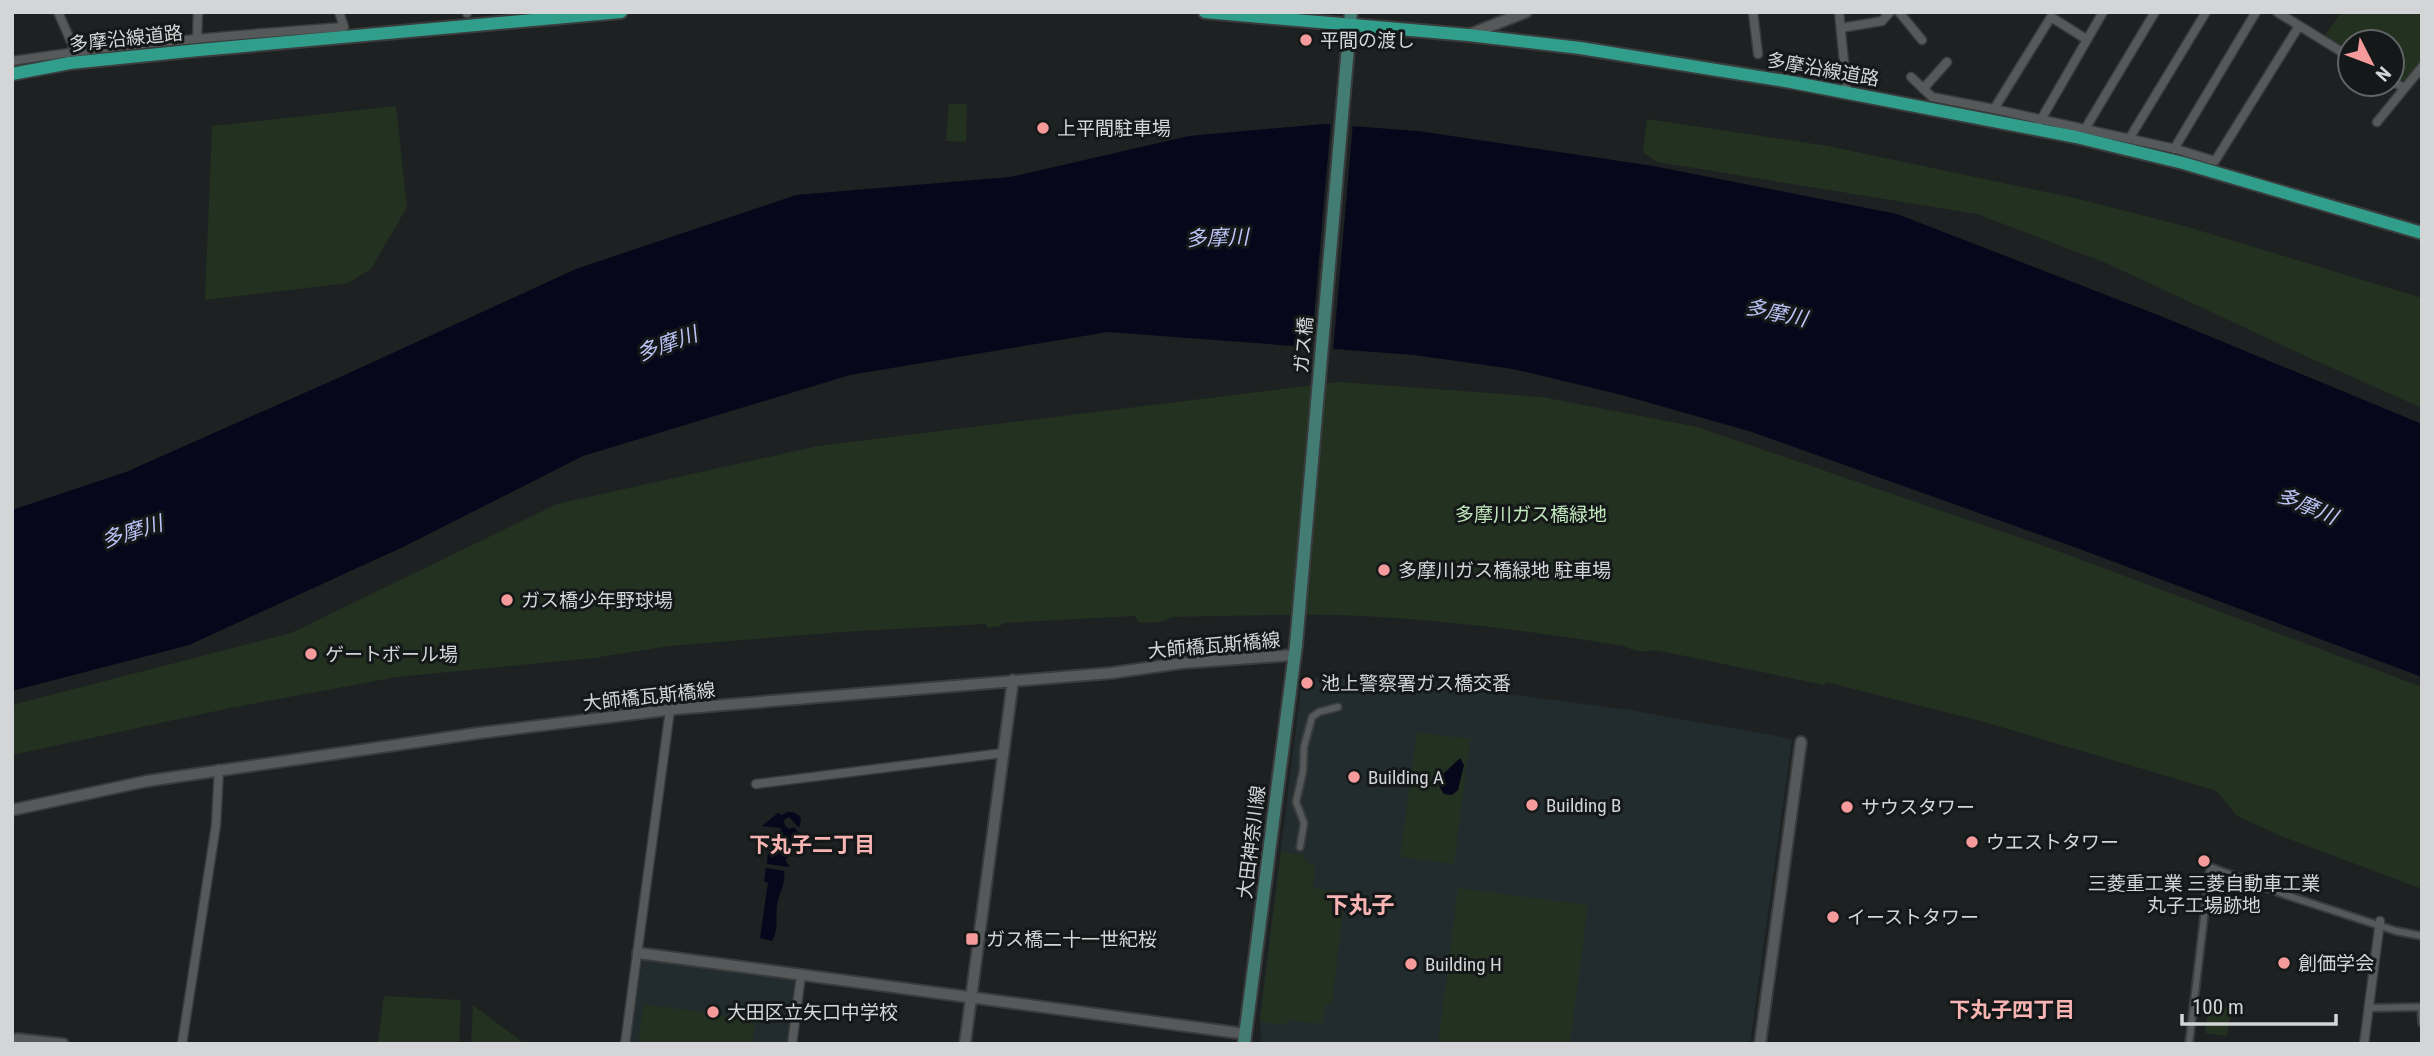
<svg xmlns="http://www.w3.org/2000/svg" width="2434" height="1056" font-family="'Roboto Condensed','Noto Sans JP',sans-serif">
  <style>
    .built { fill: #222c2e }
    .green { fill: #223120 }
    .water { fill: #06071a }
    .pier { fill: #1e2121 }
    .lines { fill: none; stroke-linecap: round; stroke-linejoin: round }
    .pedestrian-casing { stroke: #393b3c; stroke-width: 10 }
    .minor-casing { stroke: #393b3c; stroke-width: 11 }
    .tertiary-casing { stroke: #393b3c; stroke-width: 14 }
    .secondary-casing { stroke: #393b3c; stroke-width: 16 }
    .primary-casing { stroke: #393b3c; stroke-width: 16 }
    .pedestrian { stroke: #56595a; stroke-width: 6 }
    .minor { stroke: #56595a; stroke-width: 8 }
    .tertiary { stroke: #56595a; stroke-width: 10 }
    .secondary { stroke: #437c73; stroke-width: 12 }
    .primary { stroke: #309e8b; stroke-width: 12 }
    .poi-dot { fill: #f59b9b; stroke: #151818; stroke-width: 2.5 }
    .labels { text-anchor: middle; stroke-width: 6; stroke-linejoin: round; paint-order: stroke }
    .street-label { font-size: 19px; fill: #d3d5d6; stroke: #151818 }
    .poi-label { font-size: 19px; fill: #d3d5d6; stroke: #151818; text-anchor: start }
    .park-label { font-size: 19px; fill: #c1e8bc; stroke: #151818 }
    .water-label { font-size: 21px; font-style: italic; fill: #bcc4f7; stroke: #151818 }
    .neighbourhood-label { font-size: 21px; font-weight: bold; fill: #f8b4b3; stroke: #151818 }
    .quarter-label { font-size: 23px; font-weight: bold; fill: #f8b4b3; stroke: #151818 }
  </style>
  <rect width="100%" height="100%" fill="#1e2121"/>
  <path class="built" d="M1315,677L1436,685L1630,710L1792,739L1750,1044H1261L1260,1016L1301,689L1314,690Z
    M642,960L795,980L787,1044H630Z"/>
  <path class="green" d="M2342,12H2422V63L2405,81L2392,76V42H2350V50L2325,35Z
    M949,104H967L966,142L946,141Z
    M396,106L407,207L371,269L348,283L205,300L212,126Z
    M1647,119L1828,146L2079,199L2188,227L2422,298V408L2312,359L2106,263L1977,214L1657,162L1643,152Z
    M1340,382L1542,397L1697,427L2047,547L2422,687V889L2281,836L2237,816L2217,791L1981,721L1826,682L1824,685L1656,650C1644,652 1635,652 1624,646C1529,631 1434,618 1337,615C1282,614 1227,616 1172,617L1161,622L1139,623L1135,616L1003,623L1000,626L988,628L986,624L841,632L669,646L594,658L397,677L230,708L12,755V705L291,633L557,504L818,446Z
    M1417,732L1470,739L1454,864L1400,857Z
    M1281,852L1302,854L1309,864L1315,866L1313,888L1342,892L1345,895L1332,1004L1326,1003L1323,1022L1321,1024L1288,1020L1286,1025L1260,1022Z
    M1458,888L1588,905L1570,1044H1438Z
    M384,996L461,1000L459,1044H378Z
    M644,1004L756,1020L752,1044H638Z
    M473,1005L525,1044H471Z
    M2209,1006L2231,1009L2227,1036L2205,1033Z"/>
  <path class="water" d="M1323,124L1418,131L1653,166L1897,214L2163,317L2422,424V677L2077,548L1752,432L1622,395L1513,369L1414,355L1108,332L850,375L583,456L403,547L189,645L12,691V510L126,472L338,378L576,269L796,195L1010,177L1189,136Z
    M1460,758L1464,765L1458,790L1452,795L1444,794L1439,786L1441,776Z
    M788,812H793L800,816L801,821L799,828L789,817L784,820L785,826L789,829L794,827L805,840L785,860L790,867L767,864L768,852L778,853L781,828L762,826L778,813L782,815Z
    M766,868L784,871C786,882 781,889 778,900C774,914 780,927 772,941L760,938L768,883L764,881Z"/>
  <path class="pier" d="M1331,121L1353,123L1333,352L1311,351Z"/>
  <g class="lines">
    <g class="pedestrian-casing">
      <path id="pedestrian" d="M1300,847L1304,823L1296,802L1303,771L1304,747L1312,717L1319,712L1338,707
        M2368,1008L2421,1007L2422,1023
        M2189,1044L2210,867L2286,895L2396,931L2422,936"/>
    </g>
    <g class="minor-casing">
      <path id="minor" d="M58,12L76,53
        M467,12V13
        M1753,12L1758,54
        M1839,12L1847,92
        M1899,12L1922,40
        M2277,12L2350,57
        M1841,28L1882,21L1890,12
        M197,39L198,12
        M2086,39L2051,17L1994,109L2176,149L2215,161L2299,26
        M12,61C122,44 233,35 344,27L339,12
        M1911,77L1932,97L1994,109
        M2392,81L2404,88
        M1923,89L1947,62
        M2377,122L2422,67
        M2039,123L2103,12
        M2085,129L2155,12
        M2129,139L2206,12
        M2174,149L2256,12
        M756,784L1003,753
        M182,1044L216,825L219,769
        M625,1044L670,710
        M792,1044L801,975
        M2364,1044L2380,921"/>
    </g>
    <g class="tertiary-casing">
      <path id="tertiary" d="M1468,35L1526,12
        M12,810L147,781L479,733L675,709L1111,673L1182,663L1294,655
        M638,953L1246,1034
        M17,1039L63,1044
        M965,1044L1013,680
        M1760,1044L1801,742"/>
    </g>
    <g class="secondary-casing">
      <path id="secondary" d="M1244,1044L1296,645L1351,12"/>
    </g>
    <g class="primary-casing">
      <path id="primary" d="M1205,12L1468,35L1580,48L1791,82L2076,137L2183,163L2422,233
        M12,74L70,63L199,50L621,12"/>
    </g>
    <use href="#pedestrian" class="pedestrian"/>
    <use href="#minor" class="minor"/>
    <use href="#tertiary" class="tertiary"/>
    <use href="#secondary" class="secondary"/>
    <use href="#primary" class="primary"/>
  </g>
  <g class="poi-dot">
    <circle cx="1306" cy="40" r="7"/>
    <circle cx="1043" cy="128" r="7"/>
    <circle cx="1384" cy="570" r="7"/>
    <circle cx="507" cy="600" r="7"/>
    <circle cx="311" cy="654" r="7"/>
    <circle cx="1307" cy="683" r="7"/>
    <circle cx="1354" cy="777" r="7"/>
    <circle cx="1532" cy="805" r="7"/>
    <circle cx="1847" cy="807" r="7"/>
    <circle cx="1972" cy="842" r="7"/>
    <circle cx="2204" cy="861" r="7"/>
    <circle cx="1833" cy="917" r="7"/>
    <rect x="965" y="932" width="14" height="14" rx="3.5"/>
    <circle cx="2284" cy="963" r="7"/>
    <circle cx="1411" cy="964" r="7"/>
    <circle cx="713" cy="1012" r="7"/>
  </g>
  <g class="labels">
    <g class="street-label">
      <text transform="translate(126 38) rotate(-6)" y="7">多摩沿線道路</text>
      <text transform="translate(1823 69) rotate(10)" y="7">多摩沿線道路</text>
      <text transform="translate(1303 345) rotate(-85)" y="7">ガス橋</text>
      <text transform="translate(1214 645) rotate(-5)" y="7">大師橋瓦斯橋線</text>
      <text transform="translate(649 696) rotate(-6)" y="7">大師橋瓦斯橋線</text>
      <text transform="translate(1251 842) rotate(-83)" y="7">大田神奈川線</text>
    </g>
    <g class="poi-label">
      <text x="1320" y="47">平間の渡し</text>
      <text x="1057" y="135">上平間駐車場</text>
      <text x="1398" y="577">多摩川ガス橋緑地 駐車場</text>
      <text x="521" y="607">ガス橋少年野球場</text>
      <text x="325" y="661">ゲートボール場</text>
      <text x="1321" y="690">池上警察署ガス橋交番</text>
      <text x="1368" y="784">Building A</text>
      <text x="1546" y="812">Building B</text>
      <text x="1861" y="814">サウスタワー</text>
      <text x="1986" y="849">ウエストタワー</text>
      <text x="2204" y="890" text-anchor="middle">三菱重工業 三菱自動車工業<tspan x="2204" dy="22">丸子工場跡地</tspan></text>
      <text x="1847" y="924">イーストタワー</text>
      <text x="986" y="946">ガス橋二十一世紀桜</text>
      <text x="2298" y="970">創価学会</text>
      <text x="1425" y="971">Building H</text>
      <text x="727" y="1019">大田区立矢口中学校</text>
    </g>
    <g class="park-label">
      <text x="1531" y="521">多摩川ガス橋緑地</text>
    </g>
    <g class="water-label">
      <text transform="translate(1217 238) rotate(-2)" y="7">多摩川</text>
      <text transform="translate(1776 313) rotate(12)" y="7">多摩川</text>
      <text transform="translate(667 344) rotate(-20)" y="7">多摩川</text>
      <text transform="translate(2307 506) rotate(23)" y="7">多摩川</text>
      <text transform="translate(132 532) rotate(-17)" y="7">多摩川</text>
    </g>
    <g class="neighbourhood-label">
      <text x="812" y="852">下丸子二丁目</text>
      <text x="2012" y="1017">下丸子四丁目</text>
    </g>
    <g class="quarter-label">
      <text x="1360" y="913">下丸子</text>
    </g>
  </g>
  <rect width="2434" height="1056" fill="none" stroke="#d3d5d6" stroke-width="28"/>
  <g transform="translate(2371 63) rotate(132)"><circle r="33" fill="#151818" stroke="#616464" stroke-width="2"/>
  <path d="M0-5L12 26L0 18L-12 26Z" fill="#f59b9b"/>
  <text y="-10" font-size="19" font-weight="bold" text-anchor="middle" fill="#d3d5d6">N</text>
  </g>
  <path d="M2182 1014v10h154v-10" fill="none" stroke="#d3d5d6" stroke-width="3.5"/>
  <text x="2192" y="1014" font-size="21" fill="#d3d5d6" stroke="#151818" stroke-width="5" paint-order="stroke">100 m</text>
</svg>
